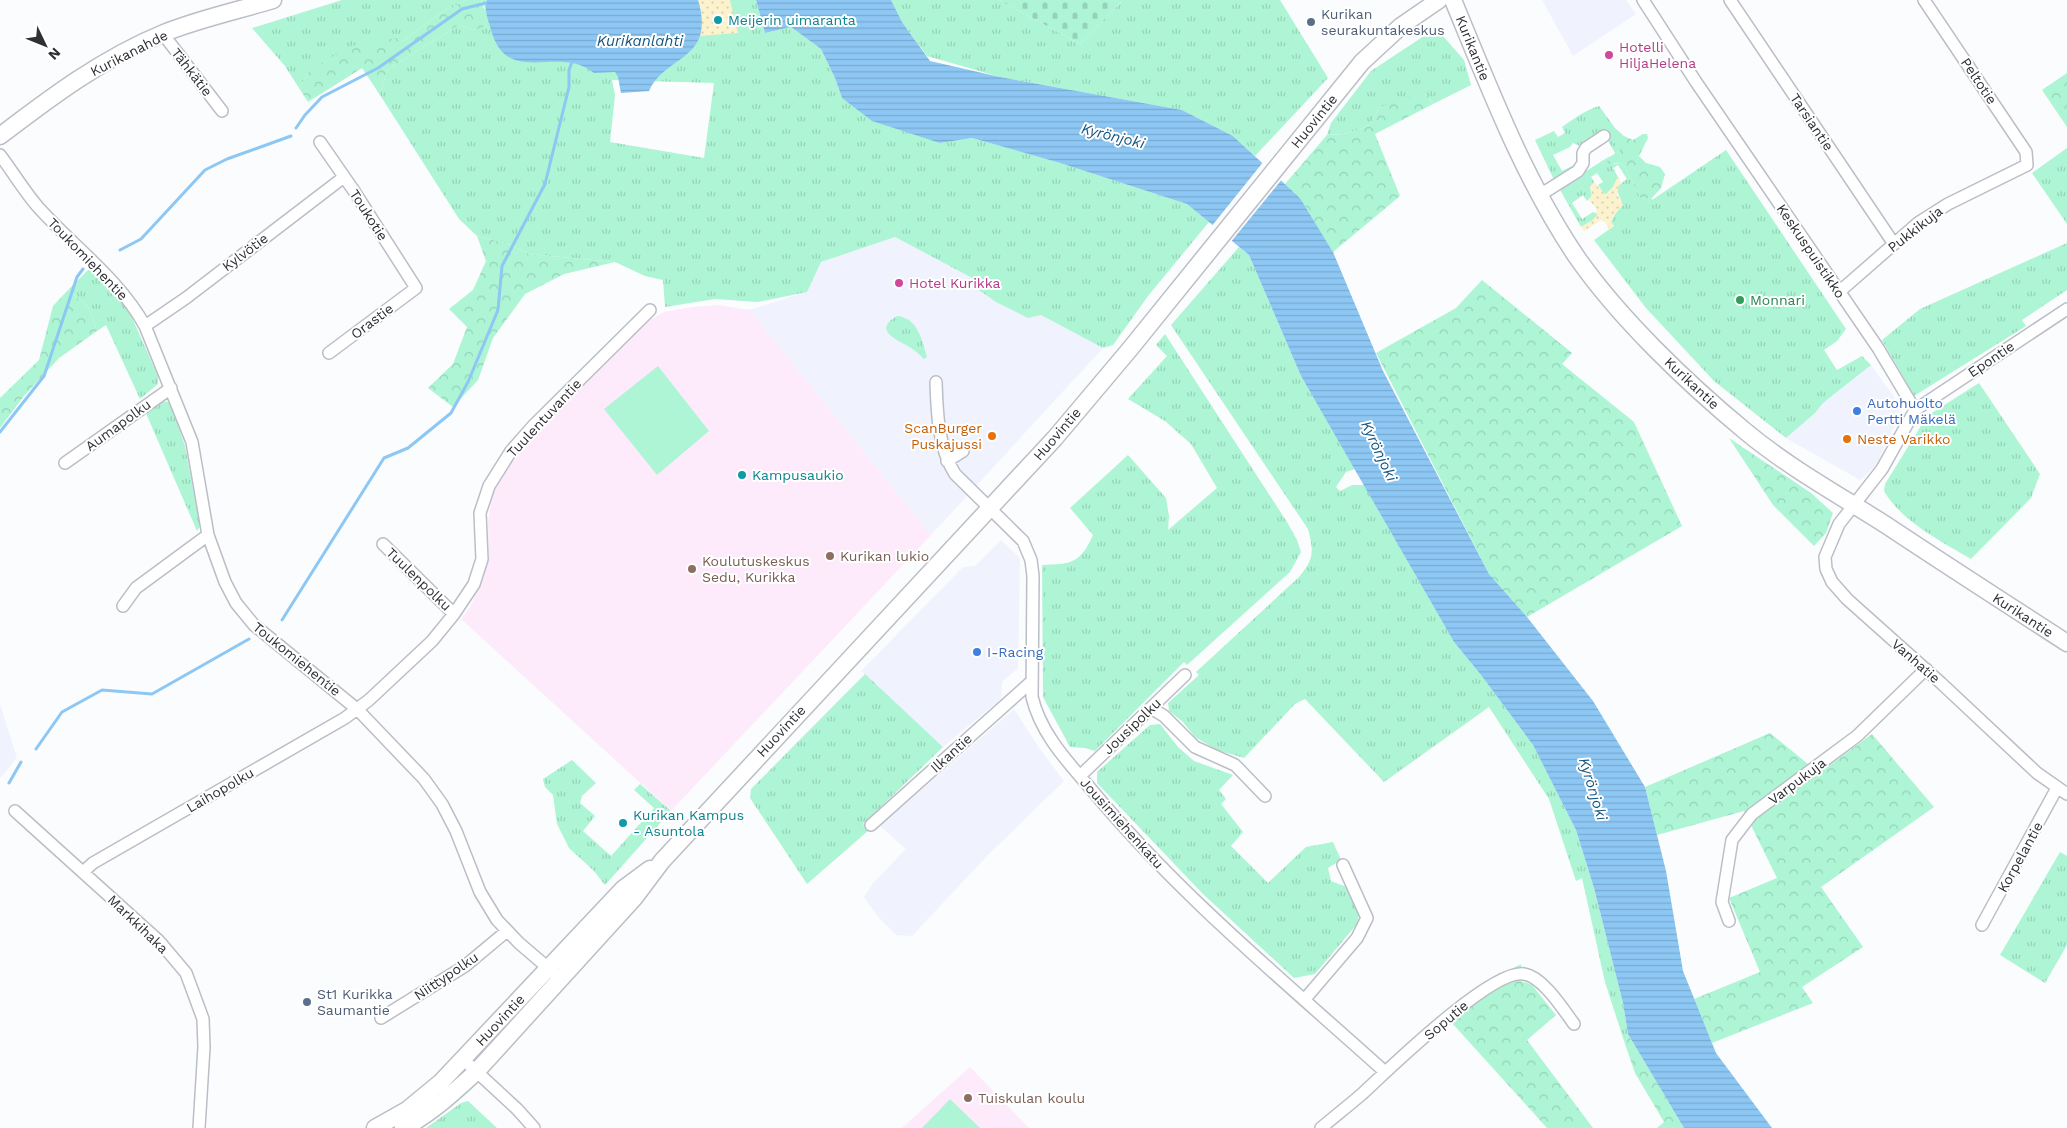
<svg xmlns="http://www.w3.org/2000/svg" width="2067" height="1128" font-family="'Work Sans',sans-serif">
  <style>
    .built { fill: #f0f3fd }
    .education { fill: #fdebfc }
    .grass { fill: url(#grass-tufts); fill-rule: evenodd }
    .forest { fill: url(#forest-crowns) }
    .sand { fill: url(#sand-dots) }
    .cemetery { fill: url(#cemetery-stones) }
    .pitch { fill: #adf5d4 }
    .water { fill: url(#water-rules) }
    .pier { fill: #fbfcfd }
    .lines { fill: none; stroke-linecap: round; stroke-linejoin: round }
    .stream { stroke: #8dc7f3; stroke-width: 3 }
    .street-casing { stroke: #bcbec7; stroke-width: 14 }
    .secondary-casing { stroke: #bcbec7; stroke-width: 19 }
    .street { stroke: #fff; stroke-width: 11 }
    .secondary { stroke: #fff; stroke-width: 16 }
    .culture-dot { fill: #0f9aa8; stroke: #fff; stroke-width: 2 }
    .service-dot { fill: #5c6f8a; stroke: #fff; stroke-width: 2 }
    .hotel-dot { fill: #d1479c; stroke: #fff; stroke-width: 2 }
    .leisure-dot { fill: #2e9e5b; stroke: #fff; stroke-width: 2 }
    .shop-dot { fill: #3f7fe0; stroke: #fff; stroke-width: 2 }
    .food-dot { fill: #e8710a; stroke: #fff; stroke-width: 2 }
    .education-dot { fill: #8d6e63; stroke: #fff; stroke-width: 2 }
    .labels { text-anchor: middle; stroke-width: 4; stroke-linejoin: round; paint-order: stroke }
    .service-label { font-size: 14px; fill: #4e5e75; stroke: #fff; text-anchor: start }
    .culture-label { font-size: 14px; fill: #0d838f; stroke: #fff; text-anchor: start }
    .hotel-label { font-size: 14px; fill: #b23c85; stroke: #fff; text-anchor: start }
    .street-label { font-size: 14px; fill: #2f3034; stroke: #fff }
    .leisure-label { font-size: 14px; fill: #27864d; stroke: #fff; text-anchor: start }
    .shop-label { font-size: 14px; fill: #366cbe; stroke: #fff; text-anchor: start }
    .food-label { font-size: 14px; fill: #c56008; stroke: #fff; text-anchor: end }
    .education-label { font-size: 14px; fill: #785e54; stroke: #fff; text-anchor: start }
    .water-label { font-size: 15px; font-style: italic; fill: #155781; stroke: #fff }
  </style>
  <defs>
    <pattern id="grass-tufts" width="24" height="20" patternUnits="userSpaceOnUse" patternTransform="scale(1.25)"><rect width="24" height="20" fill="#adf5d4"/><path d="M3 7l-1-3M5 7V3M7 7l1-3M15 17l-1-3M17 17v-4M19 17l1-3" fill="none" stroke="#95d2b7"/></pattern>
    <pattern id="forest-crowns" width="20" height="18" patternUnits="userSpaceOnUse" patternTransform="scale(1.25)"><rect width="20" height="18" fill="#adf5d4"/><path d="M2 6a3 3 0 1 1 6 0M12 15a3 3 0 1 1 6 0" fill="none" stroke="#95d2b7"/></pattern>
    <pattern id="sand-dots" width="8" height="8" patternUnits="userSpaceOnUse" patternTransform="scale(1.25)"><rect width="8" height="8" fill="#fcf2cd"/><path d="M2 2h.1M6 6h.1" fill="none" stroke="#d8d0b1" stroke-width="1.8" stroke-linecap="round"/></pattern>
    <pattern id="cemetery-stones" width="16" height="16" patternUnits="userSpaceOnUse" patternTransform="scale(1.25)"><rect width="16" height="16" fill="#adf5d4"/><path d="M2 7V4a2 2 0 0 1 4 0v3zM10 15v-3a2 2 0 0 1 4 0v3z" fill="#95d2b7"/></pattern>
    <pattern id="water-rules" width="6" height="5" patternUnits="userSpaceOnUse" patternTransform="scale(1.25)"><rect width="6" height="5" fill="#8dc7f3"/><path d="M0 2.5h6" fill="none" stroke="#7aabd1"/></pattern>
  </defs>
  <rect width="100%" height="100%" fill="#fbfcfd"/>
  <path class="built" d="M1542,0H1626L1636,14L1573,56Z
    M895,237L1103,348L931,535L749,310L806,292L821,262Z
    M1871,365L1899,404L1898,418L1875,467L1860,480L1786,438L1815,413L1823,403Z
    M1001,540L1020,558L1018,668L1002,682L1001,699L943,747L861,671L963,567L975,566Z
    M0,704L17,758L0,778Z
    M1014,709L1039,748L1064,781L986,857L912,936L896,935L879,918L864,897L873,883L906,849L880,826Z"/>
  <path class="education" d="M718,305L749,310L931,535L671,811L461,619L470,607L482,582L489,556L488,523L492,495L513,461L542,427L648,321L664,312L692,307Z
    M970,1067L1029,1128H902Z"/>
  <path class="grass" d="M342,0H467L445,10L401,42L310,70L299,88L285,66L252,28Z
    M481,0H756L765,33L791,27L821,49L835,78L842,98L940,143L972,138L1060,163L1187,204L1209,222L1148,296L1113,345L1103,348L1041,315L1028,318L996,302L976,288L974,279L895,237L821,262L807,292L758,302L715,299L665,307L663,280L645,276L615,262L529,254L509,244L477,236L459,219L380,95L387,70L459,25L475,30L485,8ZM612,80L714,83L704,158L610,142L615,95Z
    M891,0H999L1080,44L1123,0H1280L1328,78L1255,156L1233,136L1182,110L1000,77L927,56L902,22Z
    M1436,28L1464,60L1471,85L1433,104L1426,94L1379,108L1369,126L1344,134L1327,135L1331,123L1371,71Z
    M1599,106L1615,128L1624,136H1615L1620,150L1616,154L1615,153L1606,137L1580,146L1573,143L1570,147L1553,155L1562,171L1574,165V169L1555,182L1535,140L1554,131L1558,137L1565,133L1562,127C1573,119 1586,110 1599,106Z
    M2067,148V224L2032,173Z
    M1726,150L1846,329L1837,341L1824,350L1837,370L1862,356L1871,365L1823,403L1815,413L1786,438L1714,381L1646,308L1594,240L1614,226L1611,222L1615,214L1623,205L1617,191L1619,185L1627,179L1618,165L1613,168L1618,177L1613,187L1605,195L1598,185L1603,182L1597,173L1591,177L1594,182L1590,187L1592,196L1587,201L1583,195L1572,203L1582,219L1593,212L1598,214L1593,220L1581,227L1559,188L1610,156L1607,160L1614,164L1620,163L1625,167L1641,199L1652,198V200Z
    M2067,243V290L2022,320L2026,326L1914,396L1882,340L1920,309Z
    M1239,247L1249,255L1301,376L1355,469L1346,472L1336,487L1340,491L1352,485H1364L1454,642L1481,675L1533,745L1576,830L1594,888L1623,1003L1628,1034L1625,1044L1605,982L1582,878L1576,881L1549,799L1489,707L1384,782L1305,699L1295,704L1244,758L1217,750L1195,737L1183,722L1169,711L1168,703L1199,675L1196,672L1299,577C1314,559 1314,552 1308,529L1171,325Z
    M90,268L129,311L158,376V384L140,399L106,325L97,331L88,307L68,290Z
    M897,316C918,318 922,340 927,357L924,359C920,355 916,351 911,348C899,340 871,331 897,316Z
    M1165,334L1287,522L1297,540L1301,552L1290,572L1187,665L1184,662L1095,751L1085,748L1070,747L1043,697L1042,565C1071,564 1080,564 1093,535L1070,508L1128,455L1166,498L1169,516L1168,530L1217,488L1191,444L1165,421L1128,399L1167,356L1156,345Z
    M1979,383L2040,474L2031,498L1971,559C1942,542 1901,521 1884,491L1885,484L1927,416Z
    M161,401L170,402L185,446L200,526L197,531L145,411Z
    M865,674L943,747L863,824L869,830L807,884L750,798L751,789Z
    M1160,724L1178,747L1194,761L1233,775L1219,790L1226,799L1221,804L1243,832L1231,846L1268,883L1306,847L1333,842L1341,860L1328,868L1331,881L1347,887L1360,911L1357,924L1315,974L1294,978L1203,894L1097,783V772L1150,725Z
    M572,760L596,783L582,796L580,803L595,816L583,831L611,856L654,808L634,790L640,784L671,811L605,885L594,871L569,848L557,824L553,795L545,787L543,779Z
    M2060,852L2067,856V945L2045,983L2000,955Z
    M468,1101L497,1128H426L461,1103Z"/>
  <path class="forest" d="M467,0H481L489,24L475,30L459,25L387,70L380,95L362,68L308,102L299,88L310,70L351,46L396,38L401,42L445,10Z
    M2067,73V127L2042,90Z
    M1426,94L1433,104L1375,134L1400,196L1333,252L1300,198L1285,184L1327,135L1344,134L1369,126L1379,108L1395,100Z
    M1612,133L1616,136H1624L1633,140L1643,134H1647L1648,138L1639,156L1646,163L1660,167L1665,174L1661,188L1652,198L1641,199L1625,167L1620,163L1608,164L1607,160C1610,155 1615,155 1620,150L1609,136Z
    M477,236L509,244L529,254L615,262L564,274L525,294L493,338L478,380L453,407L428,388L453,364L467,327L449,309L473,290L486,261Z
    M1482,280L1572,353L1562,364L1634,422L1682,526L1527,617L1489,574L1376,353L1456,308Z
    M68,290L88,307L97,331L59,358L24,396L0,428V398L39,360L53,306Z
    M1729,438L1811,493L1833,513L1826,533L1814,546L1773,505Z
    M1770,733L1819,773L1872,734L1934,807L1821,887L1863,947L1802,987L1813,1003L1712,1043L1694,999L1760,972L1729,898L1777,878L1744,811L1657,835L1645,787Z
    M1521,964V981L1532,985L1556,1015L1527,1040L1593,1128H1547L1452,1023L1448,1012L1487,982Z
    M1628,1034L1684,1128H1657L1664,1122L1635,1073L1625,1044Z"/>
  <path class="sand" d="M698,0H730L738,33L699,36L701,11Z
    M1618,177L1621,182L1619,185L1617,194L1623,205L1615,214L1611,222L1614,226L1609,229L1605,222L1601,220L1584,231L1581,227L1593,220L1598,214L1596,212L1597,209L1589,200L1592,194L1590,187L1594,182L1606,195L1613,187Z"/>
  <path class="cemetery" d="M999,0H1123L1080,44Z"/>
  <path class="pitch" d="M658,366L709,431L657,475L604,409Z
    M950,1099L980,1128H922Z"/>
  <path class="water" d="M487,0H698C716,61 666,54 649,91L621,93L618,77L615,72L594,73C559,44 507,88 491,30C488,19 484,11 487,0Z
    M756,0H891L902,22L930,61L1000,77L1182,110L1233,136L1300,198L1333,252L1383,371L1489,574L1527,617L1593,701L1645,787L1666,871L1683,971L1716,1053L1772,1128H1684L1628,1034L1623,1003L1594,888L1576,830L1533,745L1481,675L1454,642L1301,376L1249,255L1187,204L1060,163L972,138L940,143L872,121L842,98L835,78L821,49L791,27L765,33Z"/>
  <path class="pier" d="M1264,161L1283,178L1230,243L1211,227Z"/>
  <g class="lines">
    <path class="stream" d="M296,128L305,115L322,97L378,68L462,9L486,3
      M120,250L141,239L205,170L227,159L291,136
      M0,432L44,376L77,277L83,269
      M282,620L384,458L408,448L451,413L468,382L498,310L502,266L545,184L569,87V70L572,62
      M36,749L62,712L102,690L152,694L249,639
      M9,783L21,762"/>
    <g class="street-casing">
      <path id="street" d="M1643,0L1696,82L1878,348L1915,410
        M1730,0L1894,244
        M163,34L222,111
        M320,142L354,191L416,288L329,353
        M0,155C13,172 24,191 38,207C74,247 119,279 145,326L192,442L208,535L225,582L236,603L254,625L358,710L424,779L442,804L456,831L480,892L497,920L519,943L554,973
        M1540,195L1578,171L1583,163V153L1586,148L1604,136
        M1839,292L1918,223L1948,204L2027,165L2026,152L1924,0
        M2067,309L1915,410L1882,469L1839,524L1825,557L1826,569L1832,582L1847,599L1941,683L2037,773L2067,794
        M145,326L186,298L344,177
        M936,382C937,413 938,447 955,474L1023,541L1031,560L1033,576L1032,697C1041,734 1067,761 1091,789C1178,894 1283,980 1384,1071
        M947,461L963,451
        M65,463L171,388
        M383,544L454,614
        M123,606L136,588L208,535
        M1151,708L1164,716L1195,747L1235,765L1265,796
        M1080,776L1185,675
        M15,811L159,941L186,973L203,1019L204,1047L199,1128
        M871,825L1032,681
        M83,872L93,863L345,718L369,700L432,641L454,614L474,584L482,559L480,513L489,486L511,451L533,426L650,310
        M1729,921L1722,902L1732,840L1752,814L1857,736L1926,669
        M1982,925L2057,788
        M1305,999L1357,938L1367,918L1343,865
        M381,1018L465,966L507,931
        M464,1060L517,1109L534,1128
        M1321,1128C1334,1117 1348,1106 1362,1094C1388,1070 1492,968 1524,974C1543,977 1563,1009 1574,1024"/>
    </g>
    <g class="secondary-casing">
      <path id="secondary" d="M1453,0C1489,87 1523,177 1576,256C1619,318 1687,383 1745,431C1788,467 1839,495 1886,525C1946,565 2007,604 2067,643
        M0,136C51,97 103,58 164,33C199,19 236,11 273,0
        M375,1128L407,1110L441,1082L623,889L650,869
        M403,1128C430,1115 454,1092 476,1072L635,897L662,861L1055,438L1130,349L1362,62L1401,26L1439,0"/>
    </g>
    <use href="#street" class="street"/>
    <use href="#secondary" class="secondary"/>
  </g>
  <g class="culture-dot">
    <circle cx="718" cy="20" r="5"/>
    <circle cx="742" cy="475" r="5"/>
    <circle cx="623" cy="823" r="5"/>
  </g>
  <g class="service-dot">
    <circle cx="1311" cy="22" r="5"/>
    <circle cx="307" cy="1002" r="5"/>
  </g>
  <g class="hotel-dot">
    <circle cx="1609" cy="55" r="5"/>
    <circle cx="899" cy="283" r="5"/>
  </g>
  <circle class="leisure-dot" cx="1740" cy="300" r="5"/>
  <g class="shop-dot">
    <circle cx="1857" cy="411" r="5"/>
    <circle cx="977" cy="652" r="5"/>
  </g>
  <g class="food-dot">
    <circle cx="992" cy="436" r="5"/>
    <circle cx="1847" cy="439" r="5"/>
  </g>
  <g class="education-dot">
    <circle cx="830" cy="556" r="5"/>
    <circle cx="692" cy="569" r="5"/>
    <circle cx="968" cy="1098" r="5"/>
  </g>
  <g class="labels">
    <g class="service-label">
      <text x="1321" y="19">Kurikan<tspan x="1321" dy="16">seurakuntakeskus</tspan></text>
      <text x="317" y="999">St1 Kurikka<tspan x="317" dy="16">Saumantie</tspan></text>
    </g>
    <g class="culture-label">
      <text x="728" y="25">Meijerin uimaranta</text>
      <text x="752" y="480">Kampusaukio</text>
      <text x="633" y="820">Kurikan Kampus<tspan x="633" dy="16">- Asuntola</tspan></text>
    </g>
    <g class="hotel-label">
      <text x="1619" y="52">Hotelli<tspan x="1619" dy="16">HiljaHelena</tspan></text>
      <text x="909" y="288">Hotel Kurikka</text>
    </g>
    <g class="street-label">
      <text transform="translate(1473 48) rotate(68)" y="5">Kurikantie</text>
      <text transform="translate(129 53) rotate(-27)" y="5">Kurikanahde</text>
      <text transform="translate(192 72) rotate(52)" y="5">Tähkätie</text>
      <text transform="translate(1979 81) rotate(56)" y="5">Peltotie</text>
      <text transform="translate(1314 121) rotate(-51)" y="5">Huovintie</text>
      <text transform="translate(1812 122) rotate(56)" y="5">Tarsiantie</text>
      <text transform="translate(369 215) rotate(57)" y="5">Toukotie</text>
      <text transform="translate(1915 229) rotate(-38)" y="5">Pukkikuja</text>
      <text transform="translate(1811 251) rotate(56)" y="5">Keskuspuistikko</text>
      <text transform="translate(245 252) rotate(-37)" y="5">Kylvötie</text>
      <text transform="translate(88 259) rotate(46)" y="5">Toukomiehentie</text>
      <text transform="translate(372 321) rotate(-37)" y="5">Orastie</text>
      <text transform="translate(1991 359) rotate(-34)" y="5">Epontie</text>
      <text transform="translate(1692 383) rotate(43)" y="5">Kurikantie</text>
      <text transform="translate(544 418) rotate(-47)" y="5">Tuulentuvantie</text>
      <text transform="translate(118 425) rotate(-36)" y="5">Aumapolku</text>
      <text transform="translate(1057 434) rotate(-49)" y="5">Huovintie</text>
      <text transform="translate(419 579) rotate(44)" y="5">Tuulenpolku</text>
      <text transform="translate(2023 615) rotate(33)" y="5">Kurikantie</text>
      <text transform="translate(297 659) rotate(39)" y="5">Toukomiehentie</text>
      <text transform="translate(1916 661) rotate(41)" y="5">Vanhatie</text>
      <text transform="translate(1132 726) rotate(-44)" y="5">Jousipolku</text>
      <text transform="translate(781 731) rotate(-47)" y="5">Huovintie</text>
      <text transform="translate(951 753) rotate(-42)" y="5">Ilkantie</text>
      <text transform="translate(1797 781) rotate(-37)" y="5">Varpukuja</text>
      <text transform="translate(220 790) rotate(-30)" y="5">Laihopolku</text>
      <text transform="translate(1122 823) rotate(48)" y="5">Jousimiehenkatu</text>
      <text transform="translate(2020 857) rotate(-61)" y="5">Korpelantie</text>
      <text transform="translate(138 924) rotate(44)" y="5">Markkihaka</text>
      <text transform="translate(446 976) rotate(-34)" y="5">Niittypolku</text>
      <text transform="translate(500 1020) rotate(-47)" y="5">Huovintie</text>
      <text transform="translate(1446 1020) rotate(-40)" y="5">Soputie</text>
    </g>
    <g class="leisure-label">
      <text x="1750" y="305">Monnari</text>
    </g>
    <g class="shop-label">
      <text x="1867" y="408">Autohuolto<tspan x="1867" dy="16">Pertti Mäkelä</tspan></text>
      <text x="987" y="657">I-Racing</text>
    </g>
    <g class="food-label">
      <text x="982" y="433">ScanBurger<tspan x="982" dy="16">Puskajussi</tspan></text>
      <text x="1857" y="444" text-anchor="start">Neste Varikko</text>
    </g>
    <g class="education-label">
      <text x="840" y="561">Kurikan lukio</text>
      <text x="702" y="566">Koulutuskeskus<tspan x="702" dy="16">Sedu, Kurikka</tspan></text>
      <text x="978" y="1103">Tuiskulan koulu</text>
    </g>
    <g class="water-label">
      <text x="640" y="46">Kurikanlahti</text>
      <text transform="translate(1113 136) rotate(14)" y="5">Kyrönjoki</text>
      <text transform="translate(1379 451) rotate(65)" y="5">Kyrönjoki</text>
      <text transform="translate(1593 789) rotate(73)" y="5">Kyrönjoki</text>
    </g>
  </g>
  <g transform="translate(45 45) rotate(133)" stroke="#ffffff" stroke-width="4" paint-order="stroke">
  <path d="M0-4L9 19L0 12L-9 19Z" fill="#2f3034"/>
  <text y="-8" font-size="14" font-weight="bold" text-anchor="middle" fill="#2f3034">N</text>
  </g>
</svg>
